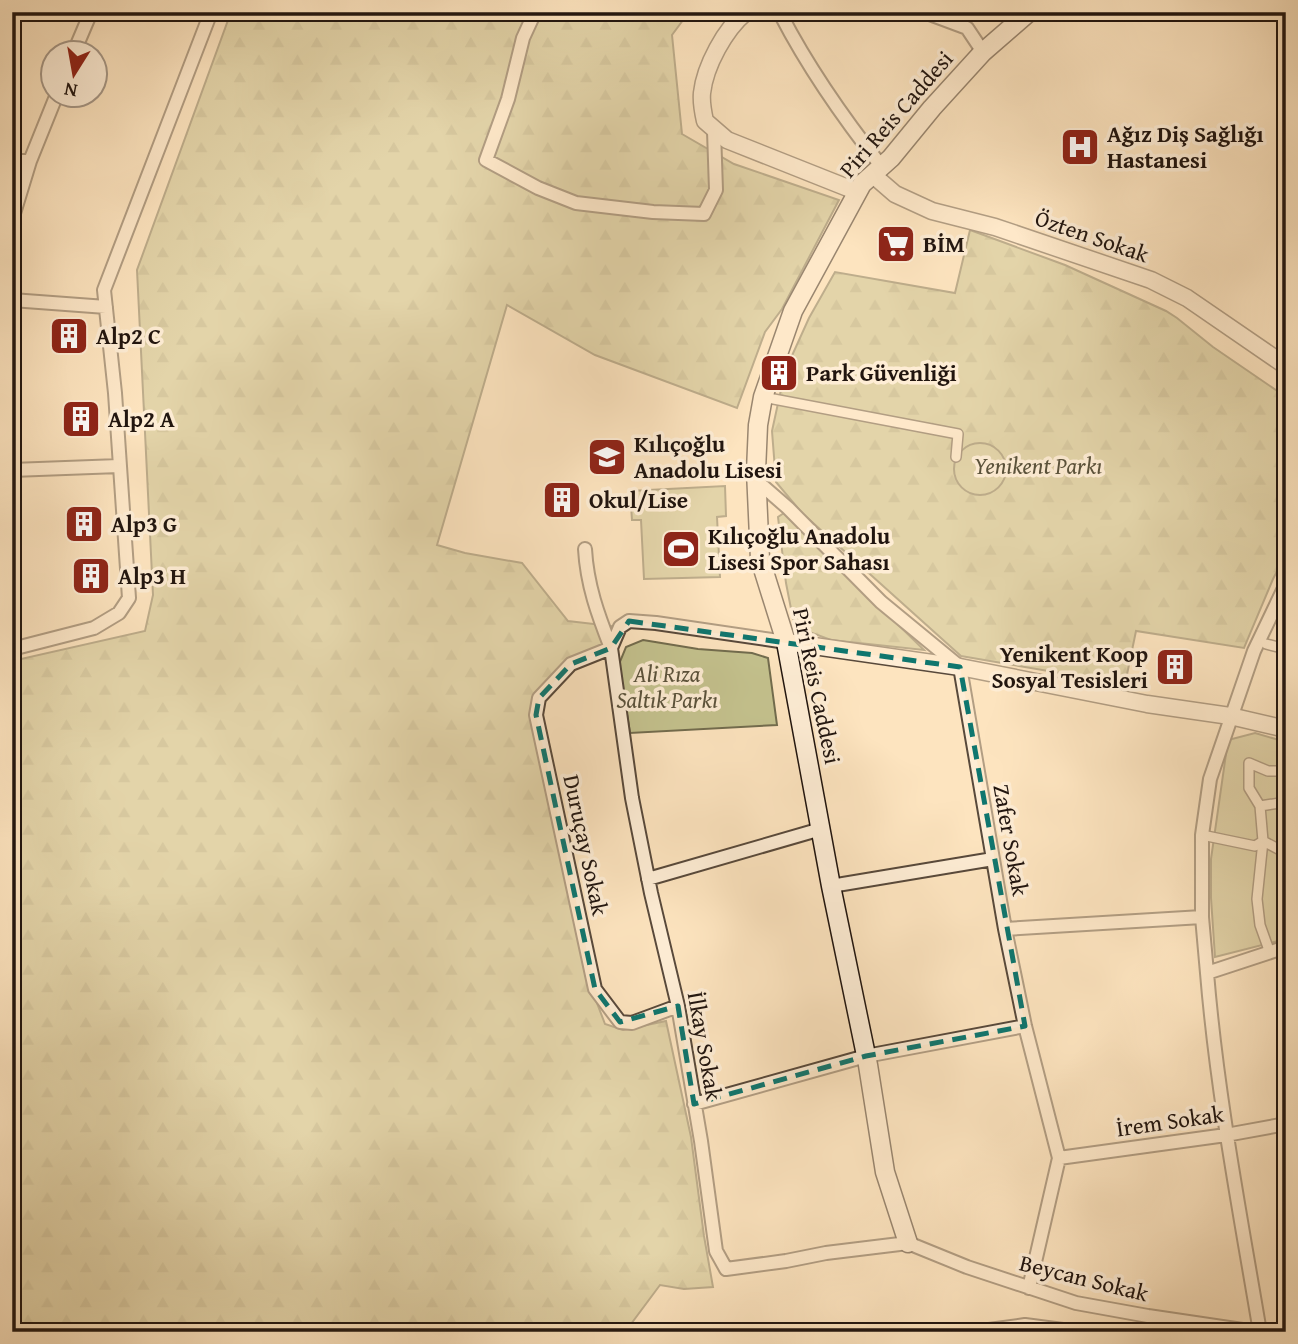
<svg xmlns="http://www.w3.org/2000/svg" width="1298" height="1344" font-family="'Gentium Book Plus',serif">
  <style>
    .forest { fill: url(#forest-firs); stroke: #726c4e; stroke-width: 2 }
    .park { fill: #c4c28e; stroke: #726c4e; stroke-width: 2 }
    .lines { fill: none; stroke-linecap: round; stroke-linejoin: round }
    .pedestrian-casing { stroke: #58493b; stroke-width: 12 }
    .minor-casing { stroke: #58493b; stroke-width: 16 }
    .tertiary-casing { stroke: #58493b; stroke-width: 19 }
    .secondary-casing { stroke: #21150f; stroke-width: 21 }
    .pedestrian { stroke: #feedd5; stroke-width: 9 }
    .minor { stroke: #feedd5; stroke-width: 12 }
    .tertiary { stroke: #feedd5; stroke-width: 16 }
    .secondary { stroke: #feedd5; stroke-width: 18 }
    .marked { fill: none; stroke: #0f766e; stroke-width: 5; stroke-dasharray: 14 9; stroke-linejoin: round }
    .labels { text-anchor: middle; stroke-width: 7; stroke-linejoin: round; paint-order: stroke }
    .street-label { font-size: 23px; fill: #21150f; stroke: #feedd5 }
    .poi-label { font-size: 23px; font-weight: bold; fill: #21150f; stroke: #feedd5; text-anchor: start }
    .park-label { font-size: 23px; font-style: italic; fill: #5a523b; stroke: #feedd5 }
  </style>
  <defs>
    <pattern id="forest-firs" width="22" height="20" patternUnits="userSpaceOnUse" patternTransform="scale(1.75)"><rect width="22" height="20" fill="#c4c28e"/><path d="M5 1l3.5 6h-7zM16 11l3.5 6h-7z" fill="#a8a679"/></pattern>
  </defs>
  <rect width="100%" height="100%" fill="#fde4bf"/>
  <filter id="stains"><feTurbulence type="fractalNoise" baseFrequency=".00286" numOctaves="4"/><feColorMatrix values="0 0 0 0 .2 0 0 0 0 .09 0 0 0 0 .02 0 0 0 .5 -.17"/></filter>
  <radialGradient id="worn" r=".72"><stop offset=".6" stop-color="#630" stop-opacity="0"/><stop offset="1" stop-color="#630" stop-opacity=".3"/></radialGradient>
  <path class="forest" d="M231,12H689L672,35L682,134L734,164L839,200L782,309L765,332L737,408L595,355L507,305L437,545L465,553L522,563L568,621L620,627L611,648L571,664L539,699L587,977L605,1024L623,1030L666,1021L691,1137L704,1236L713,1287L684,1289L660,1285L625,1332H12V661L145,631L153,595L137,270Z
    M970,230L1065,265L1166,311L1177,318L1213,347L1286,397V554L1273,579L1244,648L1136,631L1125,684L961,656L802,513L776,482L772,431L785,371L809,318L835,272L955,293Z
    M784,513L924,650L831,640L804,630L793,619L786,583L778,517Z"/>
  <path class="park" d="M954 469a26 26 0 1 1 52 0a26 26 0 1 1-52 0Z
    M725,486L726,516L717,517L720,577L644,579L641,520H632L630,491Z
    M643,640L698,649L752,653L768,658L777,725L630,733L619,664L626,647Z
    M1255,733L1286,742V939L1215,957L1211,898V859L1228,740Z"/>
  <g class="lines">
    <g class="pedestrian-casing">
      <path id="pedestrian" d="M763,397L958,434L956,457
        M1266,644L1286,649
        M1260,806L1286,802
        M1202,835L1255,846L1263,841L1282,851L1286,850
        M1270,953L1260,925L1257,899L1263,841L1260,806L1249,788V763L1268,771H1286"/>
    </g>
    <g class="minor-casing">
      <path id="minor" d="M535,12L523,38L508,99L486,160L538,188L576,203L653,212L704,214L716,190L714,131
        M785,12L781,15C809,69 844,119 882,167
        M924,12L967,28L983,52
        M74,52L91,12
        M12,161H30
        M12,220L30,161L57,94
        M12,300L106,307
        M12,470L119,466
        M757,481L788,508L881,602L960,667L1005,929L1025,1026L1059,1158L1029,1288
        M585,549C587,585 598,615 611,648L571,664L539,698L536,715L595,989L620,1022L632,1023L678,1006
        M786,642L656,623L629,621L620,627L611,648L632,798L651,893L678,1006L701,1141L716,1251L726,1269L786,1261L826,1253L908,1243L967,1267L1076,1303L1148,1316L1256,1332
        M12,649L94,628L119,613L129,598L115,393L104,290L211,12
        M648,879L821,829
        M831,886L993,859
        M1005,929L1202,917
        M1207,973L1202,917V835L1210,779L1254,651L1286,584
        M694,1104L866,1056L1025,1026
        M1059,1158L1226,1135L1286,1124
        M974,1332L1025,1325L1078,1332
        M1260,1332C1240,1213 1217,1094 1207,973L1286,947"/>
    </g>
    <g class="tertiary-casing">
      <path id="tertiary" d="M746,12C725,29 705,66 702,93C701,103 703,112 705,121L727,140L858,192
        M873,175L895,194L932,211L995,227L1151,280L1187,298L1286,366
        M786,642L960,667L1147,704L1230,716L1286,729"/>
    </g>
    <g class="secondary-casing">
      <path id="secondary" d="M908,1243L885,1172L868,1065L831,886L786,642L760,559L756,471L758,425L763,397L793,311L862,184L891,158L932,108L983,52L1029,12"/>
    </g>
    <use href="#pedestrian" class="pedestrian"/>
    <use href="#minor" class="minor"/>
    <use href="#tertiary" class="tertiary"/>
    <use href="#secondary" class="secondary"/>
  </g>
  <path d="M0 0H1298V1344H0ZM629,621L960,667L1025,1026L866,1056L694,1104L678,1006L620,1022L595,989L536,715L539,698L571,664L611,648Z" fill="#fde4bf" fill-opacity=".55" fill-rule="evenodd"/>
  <path class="marked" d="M629,621L960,667L1025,1026L866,1056L694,1104L678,1006L620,1022L595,989L536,715L539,698L571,664L611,648Z"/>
  <defs>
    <g id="hospital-square" transform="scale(2.0125)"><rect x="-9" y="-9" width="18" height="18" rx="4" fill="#8f2418" stroke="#feedd5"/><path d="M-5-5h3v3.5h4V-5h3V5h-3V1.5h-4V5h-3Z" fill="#fff"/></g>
    <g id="supermarket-square" transform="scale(2.0125)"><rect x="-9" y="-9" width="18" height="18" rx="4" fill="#8f2418" stroke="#feedd5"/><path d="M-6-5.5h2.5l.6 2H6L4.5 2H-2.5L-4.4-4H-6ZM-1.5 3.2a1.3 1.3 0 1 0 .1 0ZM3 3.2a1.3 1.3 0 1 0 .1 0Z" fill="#fff"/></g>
    <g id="building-square" transform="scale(2.0125)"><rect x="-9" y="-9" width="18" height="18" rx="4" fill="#8f2418" stroke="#feedd5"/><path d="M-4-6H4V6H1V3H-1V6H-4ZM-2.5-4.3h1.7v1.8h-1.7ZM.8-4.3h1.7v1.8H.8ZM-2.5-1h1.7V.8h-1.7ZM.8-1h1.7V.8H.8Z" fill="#fff"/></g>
    <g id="school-square" transform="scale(2.0125)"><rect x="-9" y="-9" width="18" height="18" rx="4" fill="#8f2418" stroke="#feedd5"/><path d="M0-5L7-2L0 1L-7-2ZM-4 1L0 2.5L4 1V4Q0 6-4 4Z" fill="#fff"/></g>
    <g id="stadium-square" transform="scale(2.0125)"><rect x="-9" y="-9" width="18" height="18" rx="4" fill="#8f2418" stroke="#feedd5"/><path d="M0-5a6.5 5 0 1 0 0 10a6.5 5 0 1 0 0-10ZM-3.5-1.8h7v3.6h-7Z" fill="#fff"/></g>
  </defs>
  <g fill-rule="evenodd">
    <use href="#hospital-square" x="1080" y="147"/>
    <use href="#supermarket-square" x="896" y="244"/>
    <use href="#building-square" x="69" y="336"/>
    <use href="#building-square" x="779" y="373"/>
    <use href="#building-square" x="81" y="419"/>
    <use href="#school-square" x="607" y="457"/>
    <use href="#building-square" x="562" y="500"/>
    <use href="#building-square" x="84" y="524"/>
    <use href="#stadium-square" x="681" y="549"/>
    <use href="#building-square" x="91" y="576"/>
    <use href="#building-square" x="1175" y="667"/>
  </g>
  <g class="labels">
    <g class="street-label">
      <text transform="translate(896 114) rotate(-49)" y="8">Piri Reis Caddesi</text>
      <text transform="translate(1092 236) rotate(19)" y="8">Özten Sokak</text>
      <text transform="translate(817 686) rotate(78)" y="8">Piri Reis Caddesi</text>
      <text transform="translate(1011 840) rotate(80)" y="8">Zafer Sokak</text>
      <text transform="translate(586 845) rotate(78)" y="8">Duruçay Sokak</text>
      <text transform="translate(705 1046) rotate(80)" y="8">İlkay Sokak</text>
      <text transform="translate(1170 1121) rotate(-8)" y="8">İrem Sokak</text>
      <text transform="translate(1084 1278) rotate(14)" y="8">Beycan Sokak</text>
    </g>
    <g class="poi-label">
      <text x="1107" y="142">Ağız Diş Sağlığı<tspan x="1107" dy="26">Hastanesi</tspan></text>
      <text x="923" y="252">BİM</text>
      <text x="96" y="344">Alp2 C</text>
      <text x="806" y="381">Park Güvenliği</text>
      <text x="108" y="427">Alp2 A</text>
      <text x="634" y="452">Kılıçoğlu<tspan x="634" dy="26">Anadolu Lisesi</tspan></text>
      <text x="589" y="508">Okul/Lise</text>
      <text x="111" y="532">Alp3 G</text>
      <text x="708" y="544">Kılıçoğlu Anadolu<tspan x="708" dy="26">Lisesi Spor Sahası</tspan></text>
      <text x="118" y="584">Alp3 H</text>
      <text x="1148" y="662" text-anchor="end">Yenikent Koop<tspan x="1148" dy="26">Sosyal Tesisleri</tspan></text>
    </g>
    <g class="park-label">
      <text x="1038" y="474">Yenikent Parkı</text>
      <text x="667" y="682">Ali Rıza<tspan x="667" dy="26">Saltık Parkı</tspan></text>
    </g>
  </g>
  <rect width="1298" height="1344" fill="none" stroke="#fde4bf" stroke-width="42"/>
  <rect x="14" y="14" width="1270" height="1316" fill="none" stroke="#21150f" stroke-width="3.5"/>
  <rect x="21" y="21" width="1256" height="1302" fill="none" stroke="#21150f" stroke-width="2"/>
  <g transform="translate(74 74) rotate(191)"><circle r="33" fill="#feedd5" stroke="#a69786" stroke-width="2"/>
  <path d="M0-5L12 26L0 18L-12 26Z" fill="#8f2418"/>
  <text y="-10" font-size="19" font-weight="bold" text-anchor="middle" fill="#21150f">N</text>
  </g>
  <rect width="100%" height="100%" filter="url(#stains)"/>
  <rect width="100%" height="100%" fill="url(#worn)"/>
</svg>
